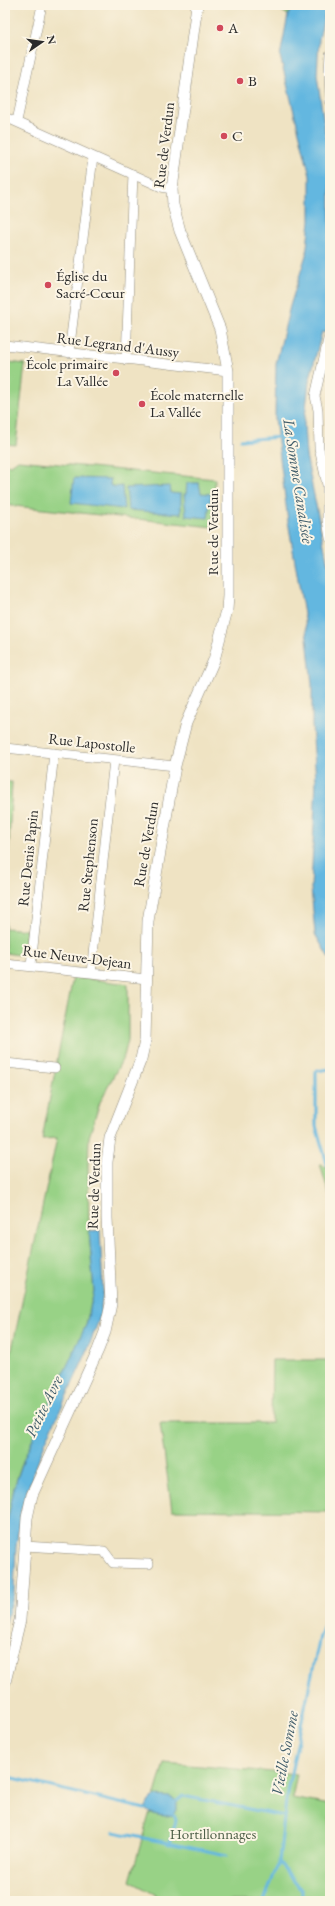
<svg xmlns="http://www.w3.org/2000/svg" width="335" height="1906" font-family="'EB Garamond',serif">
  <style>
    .green { fill: #98d286; stroke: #627e58 }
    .water { fill: #64b7e0; stroke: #487186 }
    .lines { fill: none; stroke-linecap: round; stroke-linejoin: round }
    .stream { stroke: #64b7e0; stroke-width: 3 }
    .minor-casing { stroke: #8d8777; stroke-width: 10 }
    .tertiary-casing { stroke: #8d8777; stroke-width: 12 }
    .minor { stroke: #fff; stroke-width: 9 }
    .tertiary { stroke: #fff; stroke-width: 11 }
    .poi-dot { fill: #d1495b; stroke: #fcf5e5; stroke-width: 1.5 }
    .labels { text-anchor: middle; stroke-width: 4; stroke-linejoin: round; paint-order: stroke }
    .poi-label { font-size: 15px; fill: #2b2b2b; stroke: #fcf5e5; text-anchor: start }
    .street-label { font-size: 15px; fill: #2b2b2b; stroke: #fcf5e5 }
    .park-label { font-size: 15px; fill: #4c5d46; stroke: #fcf5e5 }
    .water-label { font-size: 16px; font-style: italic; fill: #3f5c6a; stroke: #fcf5e5 }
  </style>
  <rect width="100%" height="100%" fill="#fcf5e5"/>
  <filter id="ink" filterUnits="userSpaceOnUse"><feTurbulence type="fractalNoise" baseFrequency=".025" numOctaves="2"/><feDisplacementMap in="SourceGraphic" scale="8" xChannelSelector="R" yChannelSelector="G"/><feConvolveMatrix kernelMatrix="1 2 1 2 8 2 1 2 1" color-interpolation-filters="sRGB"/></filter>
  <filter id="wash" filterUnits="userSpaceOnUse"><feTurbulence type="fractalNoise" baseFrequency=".012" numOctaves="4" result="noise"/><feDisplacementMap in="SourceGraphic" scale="16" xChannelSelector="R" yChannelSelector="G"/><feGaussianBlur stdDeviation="0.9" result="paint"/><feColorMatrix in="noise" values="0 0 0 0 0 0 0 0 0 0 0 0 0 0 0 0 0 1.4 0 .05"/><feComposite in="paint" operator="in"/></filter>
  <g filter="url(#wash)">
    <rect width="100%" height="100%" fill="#efe3c3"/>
    <path class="green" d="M273,5H294L288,15Z
      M9,362L25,364L16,445L5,444V399Z
      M18,460L215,479L213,527L5,505V464L11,465Z
      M5,782H12L5,928L26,930L24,952L19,955L5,953Z
      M73,977L128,984V1040L124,1056L100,1102L89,1137L88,1165L89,1231L94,1291L85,1329L21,1466L14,1488L5,1542V1382L57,1138L42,1139Z
      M320,1164L330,1170V1198Z
      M272,1360H330V1512L172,1510L160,1423H271Z
      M164,1763L297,1774L292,1798L330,1805V1901H153L156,1895L130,1881Z"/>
    <path class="water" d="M294,5H327L319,39L317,75L330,167V284L327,304L330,306V334L322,332L309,382L304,425L306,455L330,575V960L315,934L311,888L316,780L312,725V684L305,620L288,521L275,419L276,364L290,306L306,255L310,221V176L280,56L288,15Z
      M74,478L111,479L110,485L115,487L122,486L124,509L71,503Z
      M187,483H199L201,493L211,494L208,518L186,516L184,494H186Z
      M170,486L171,493L181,494V514L128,510L126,488Z
      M100,1230L103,1291L100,1317L86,1354L45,1443L26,1494L21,1511L16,1547L14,1593L5,1626V1533L14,1488L24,1458L86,1325L94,1291L89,1231Z
      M156,1796L170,1797L177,1801V1810L174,1815C166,1817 152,1816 145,1809L149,1801Z"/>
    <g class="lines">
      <path class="stream" d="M241,440L281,437
        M330,1069L316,1071V1126L330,1174
        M5,1776L145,1809
        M177,1801L183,1796L284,1816
        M114,1832L227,1855
        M170,1844L176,1820L174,1815
        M279,1862L302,1891V1901
        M264,1901L279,1862L287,1792L320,1636L330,1610"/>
    </g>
  </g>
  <g filter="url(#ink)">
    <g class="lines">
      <g class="minor-casing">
        <path id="minor" d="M330,54L329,71L330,101
          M5,117L161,187L172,189
          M17,121L42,5
          M330,331L315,396L318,410L319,448L327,485V520L330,538
          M5,345L228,371
          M69,353L93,157
          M126,360L133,174
          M5,748L175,766
          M5,964L147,979
          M31,965L54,753
          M91,973L114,760
          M5,1063L55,1068
          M25,1546L104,1551L113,1563L149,1564"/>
      </g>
      <g class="tertiary-casing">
        <path id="tertiary" d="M5,1682L20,1620L27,1518L32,1495L98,1350L105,1332L111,1304L107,1218V1162L110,1138L141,1059L145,1041L148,921L175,766L186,723L214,660L227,610L228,596V371L220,329L180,231L173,205L172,189L197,5"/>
      </g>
      <use href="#minor" class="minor"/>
      <use href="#tertiary" class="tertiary"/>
    </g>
  </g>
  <g class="poi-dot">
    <circle cx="220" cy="28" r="4"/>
    <circle cx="240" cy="81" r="4"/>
    <circle cx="224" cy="136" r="4"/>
    <circle cx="48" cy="285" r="4"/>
    <circle cx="116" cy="373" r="4"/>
    <circle cx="142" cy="404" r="4"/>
  </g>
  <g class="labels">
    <g class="poi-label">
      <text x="228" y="33">A</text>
      <text x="248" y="86">B</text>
      <text x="232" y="141">C</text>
      <text x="56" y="281">Église du<tspan x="56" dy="17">Sacré-Cœur</tspan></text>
      <text x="108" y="369" text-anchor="end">École primaire<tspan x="108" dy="17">La Vallée</tspan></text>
      <text x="150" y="400">École maternelle<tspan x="150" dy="17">La Vallée</tspan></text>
    </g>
    <g class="street-label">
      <text transform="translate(164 145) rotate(-83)" y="5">Rue de Verdun</text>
      <text transform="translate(118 345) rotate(7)" y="5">Rue Legrand d'Aussy</text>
      <text transform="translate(213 532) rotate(-90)" y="5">Rue de Verdun</text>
      <text transform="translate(92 743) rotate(6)" y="5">Rue Lapostolle</text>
      <text transform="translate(146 844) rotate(-80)" y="5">Rue de Verdun</text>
      <text transform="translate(28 858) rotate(-84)" y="5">Rue Denis Papin</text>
      <text transform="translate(88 865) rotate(-84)" y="5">Rue Stephenson</text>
      <text transform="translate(77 957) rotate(7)" y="5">Rue Neuve-Dejean</text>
      <text transform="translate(94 1186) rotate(-88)" y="5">Rue de Verdun</text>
    </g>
    <g class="park-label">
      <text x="213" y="1839">Hortillonnages</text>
    </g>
    <g class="water-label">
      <text transform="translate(299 481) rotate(81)" y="6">La Somme Canalisée</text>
      <text transform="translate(43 1406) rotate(-64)" y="6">Petite Avre</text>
      <text transform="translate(284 1753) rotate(-79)" y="6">Vieille Somme</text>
    </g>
  </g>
  <rect width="335" height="1906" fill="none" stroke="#fcf5e5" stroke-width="20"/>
  <g transform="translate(42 42) rotate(77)" stroke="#fcf5e5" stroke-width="3" paint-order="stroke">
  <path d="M0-3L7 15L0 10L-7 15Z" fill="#2b2b2b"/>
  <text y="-6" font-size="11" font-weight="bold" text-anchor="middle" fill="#2b2b2b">N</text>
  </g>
</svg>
